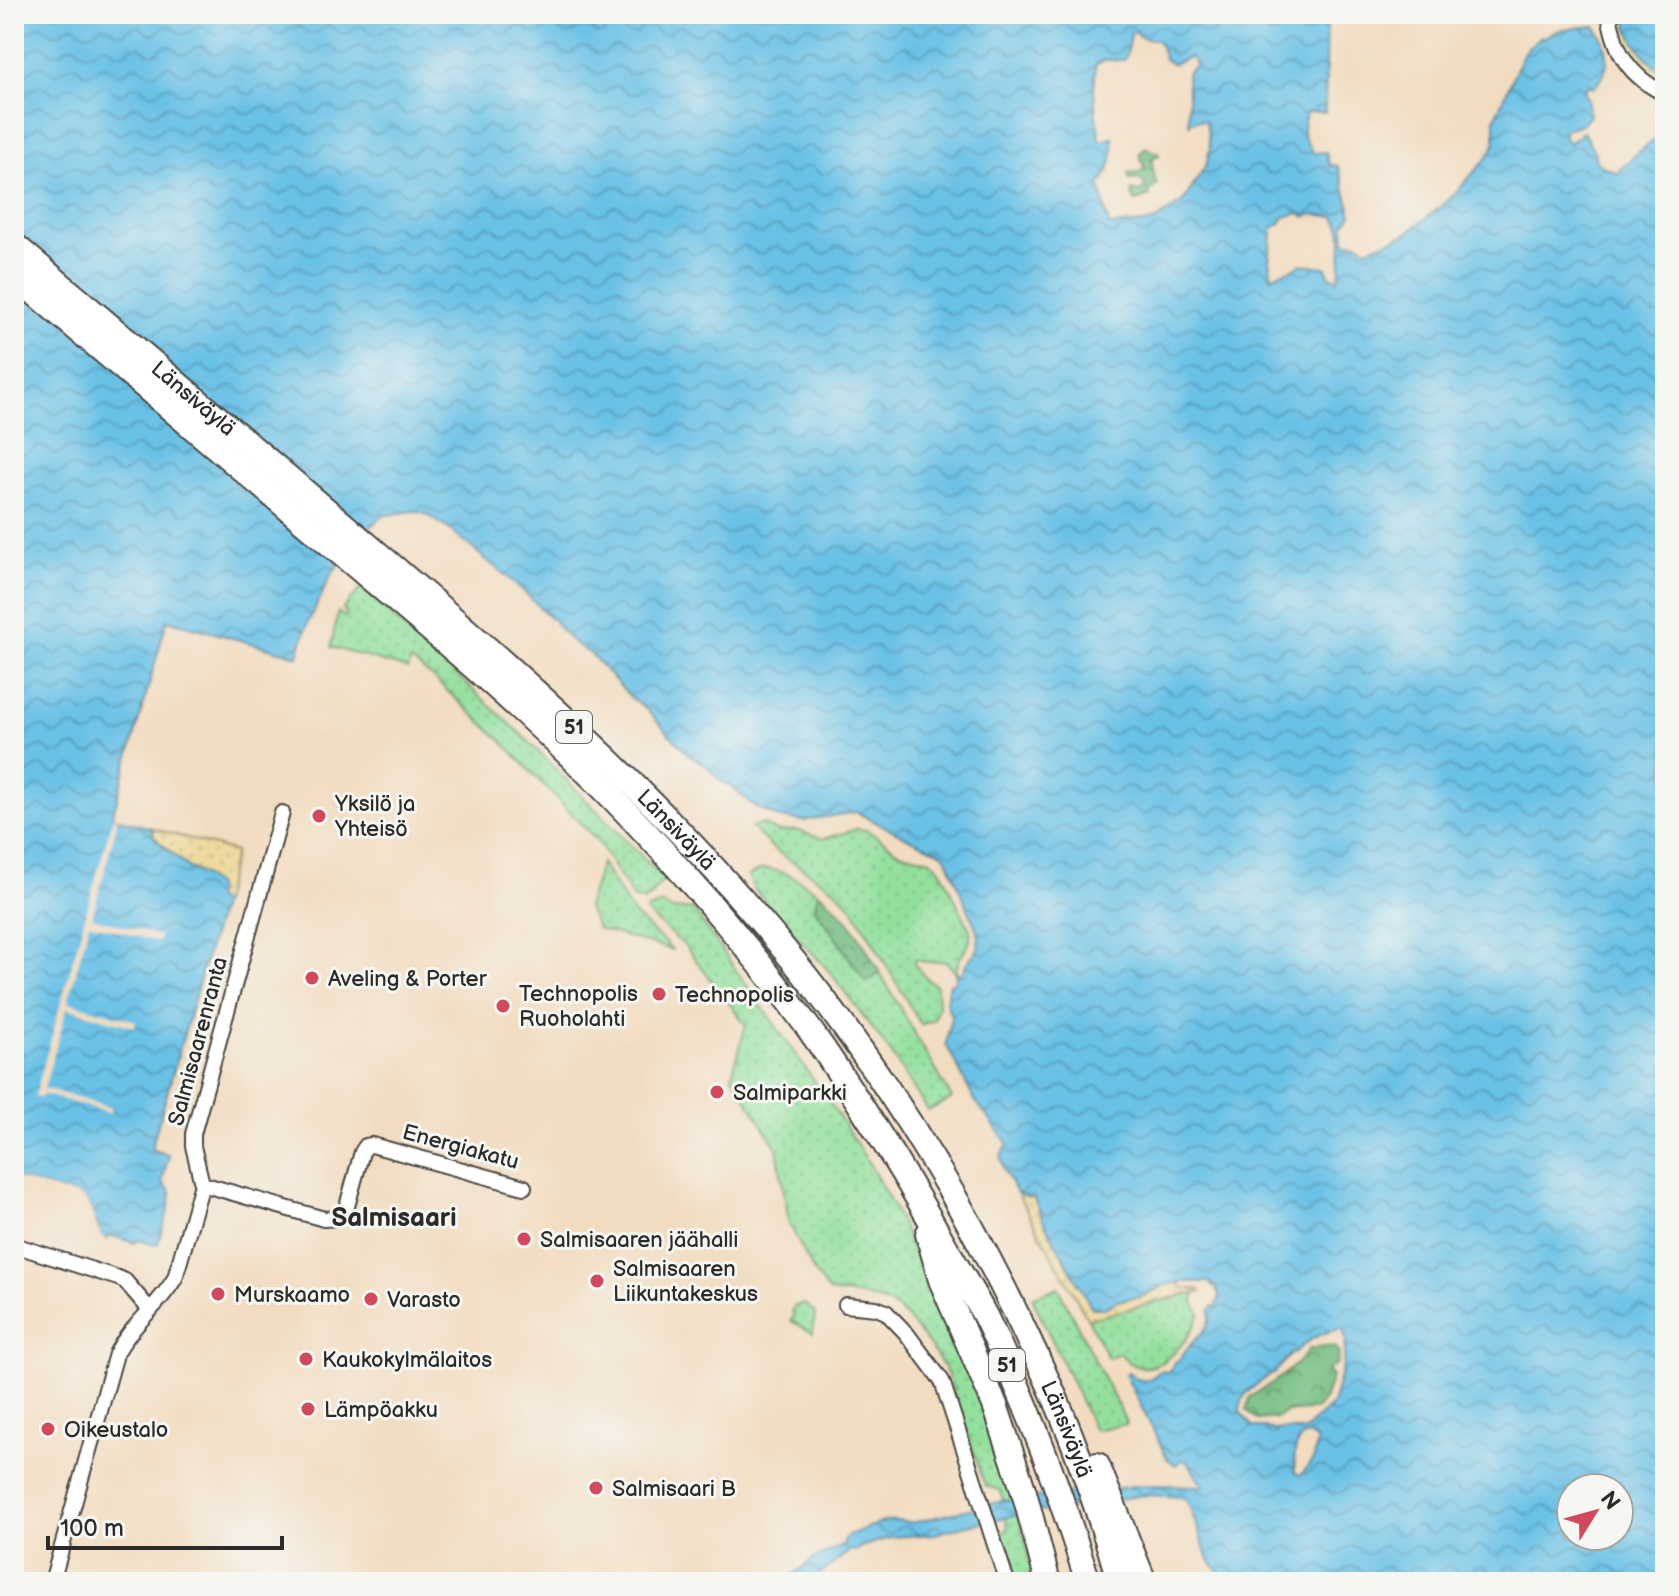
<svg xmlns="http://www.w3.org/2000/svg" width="1679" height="1596" font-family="'Balsamiq Sans',sans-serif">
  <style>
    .grass { fill: url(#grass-dots); stroke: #5f8664; stroke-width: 2 }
    .forest { fill: url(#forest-crowns); stroke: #507458; stroke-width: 2 }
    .sand { fill: url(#sand-dots); stroke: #8c8264; stroke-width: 2 }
    .water { fill: url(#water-waves); stroke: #4a7688; stroke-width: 2; fill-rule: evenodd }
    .pier { fill: #f2dcbf }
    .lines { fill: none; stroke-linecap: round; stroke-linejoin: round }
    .street-casing { stroke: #494641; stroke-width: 18 }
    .highway-casing { stroke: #494641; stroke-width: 28 }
    .street { stroke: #fff; stroke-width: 14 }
    .highway { stroke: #fff; stroke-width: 24 }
    .poi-dot { fill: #d1495b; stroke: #f6f6f2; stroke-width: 3 }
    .labels { text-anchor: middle; stroke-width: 6; stroke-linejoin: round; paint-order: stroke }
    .shield { fill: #f6f6f2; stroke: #686867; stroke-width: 2 }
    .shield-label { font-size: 20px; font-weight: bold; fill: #2b2b2b }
    .street-label { font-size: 22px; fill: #2b2b2b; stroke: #f6f6f2 }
    .poi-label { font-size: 22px; fill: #2b2b2b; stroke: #f6f6f2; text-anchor: start }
    .quarter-label { font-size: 26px; font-weight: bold; fill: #2b2b2b; stroke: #f6f6f2 }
  </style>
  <defs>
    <pattern id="grass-dots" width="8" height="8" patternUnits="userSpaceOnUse" patternTransform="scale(2)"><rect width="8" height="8" fill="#93e09d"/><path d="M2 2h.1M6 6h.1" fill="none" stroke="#7fc087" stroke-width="1.8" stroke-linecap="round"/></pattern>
    <pattern id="forest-crowns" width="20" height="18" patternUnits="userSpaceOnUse" patternTransform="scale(2)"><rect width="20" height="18" fill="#76be84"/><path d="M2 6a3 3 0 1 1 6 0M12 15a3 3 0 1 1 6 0" fill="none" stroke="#619b6c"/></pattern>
    <pattern id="sand-dots" width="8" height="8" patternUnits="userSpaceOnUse" patternTransform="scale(2)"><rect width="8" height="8" fill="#eeda9e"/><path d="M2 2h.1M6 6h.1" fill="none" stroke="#cb8" stroke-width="1.8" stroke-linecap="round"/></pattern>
    <pattern id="water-waves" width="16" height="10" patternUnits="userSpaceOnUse" patternTransform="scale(2)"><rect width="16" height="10" fill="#69c1e6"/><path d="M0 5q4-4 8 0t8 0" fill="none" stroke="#579dbb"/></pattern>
  </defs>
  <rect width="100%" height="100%" fill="#f6f6f2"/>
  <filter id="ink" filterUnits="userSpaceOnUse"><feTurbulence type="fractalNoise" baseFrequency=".0125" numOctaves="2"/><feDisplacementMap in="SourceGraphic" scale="16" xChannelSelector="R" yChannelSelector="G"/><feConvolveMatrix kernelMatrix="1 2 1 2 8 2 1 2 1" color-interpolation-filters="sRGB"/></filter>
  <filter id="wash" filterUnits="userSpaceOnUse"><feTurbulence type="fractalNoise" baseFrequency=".006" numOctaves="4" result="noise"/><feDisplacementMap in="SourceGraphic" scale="32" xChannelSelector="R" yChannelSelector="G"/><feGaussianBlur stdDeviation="1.8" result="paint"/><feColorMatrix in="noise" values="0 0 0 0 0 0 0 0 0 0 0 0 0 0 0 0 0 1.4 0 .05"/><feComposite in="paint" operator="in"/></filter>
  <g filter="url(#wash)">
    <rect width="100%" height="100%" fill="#f2dcbf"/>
    <path class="grass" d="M361,588L519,732L665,880L653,891L652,896L642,901L633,898L599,843L499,738L431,676L411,661L408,669L331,647L338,612L345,617L347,614L343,609Z
      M762,824L779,832L796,830L823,839L857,829L867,830L901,853L928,859L936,864L943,874L970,930C971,949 966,946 959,960C957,964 957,969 956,973L946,961L924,962L915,959L914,964L927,979L937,986L938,1006L934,1020L921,1025L853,908L837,891L776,851L751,827Z
      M601,863L635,916L673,950L598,929L587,907Z
      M762,869C785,869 799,880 818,892L815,908L866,982L880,973L952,1098L928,1111L891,1053L829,971L754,889L748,876Z
      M662,904L672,910L693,909L839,1116L870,1165L895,1210L966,1368L994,1437L1024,1535L1034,1582H1017L1001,1534L1008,1530L1001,1490L985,1486L949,1378C942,1360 908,1314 891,1305C873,1296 849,1295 829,1292L815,1274L789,1223L777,1148L732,1075L746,1025L684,945L646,912L647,909Z
      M1058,1287L1127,1424L1094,1430L1032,1297Z
      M1195,1293L1193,1300L1200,1314C1192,1336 1162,1377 1134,1365C1129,1363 1123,1357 1119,1353L1108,1358L1088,1319Z
      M801,1304L807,1305L815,1313L813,1333L791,1321L794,1315L792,1310L795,1306Z"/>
    <path class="forest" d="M1146,147L1154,152H1157L1159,155L1152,158C1151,162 1155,181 1157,184L1149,192L1150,196L1136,201L1132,196V190L1139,192L1146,187L1140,179H1130L1128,174L1131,172L1136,174L1145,168L1139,154Z
      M818,892C849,915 862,940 880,973L866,982L815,908Z
      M1334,1346L1339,1352L1337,1364L1327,1370L1332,1377L1325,1397L1317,1409L1286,1412L1277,1418L1258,1420L1246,1410L1250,1397C1271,1384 1294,1370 1309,1349Z"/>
    <path class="sand" d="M1616,14H1626V21L1662,72L1665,74V87L1649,75L1621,40Z
      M152,828L235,852L222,902H218L203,875L189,868L158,841L153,835Z
      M1017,1193L1029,1198L1031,1196L1034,1198L1043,1220L1092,1308L1110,1306L1117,1301L1143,1296L1165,1285L1182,1282L1180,1286L1183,1289H1199L1201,1292L1183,1295L1088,1319Z"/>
    <path class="water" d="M14,14H1293L1327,18L1325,112H1307C1299,132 1303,136 1313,153L1326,152L1329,165L1338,166L1352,215L1344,224L1345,242L1359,243L1367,249L1406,234L1451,198L1486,159L1495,144V118L1524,52L1541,36L1542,38L1562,29L1595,26C1610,46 1613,71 1593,88L1589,84L1584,92L1587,98L1590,116L1582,124L1565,130L1563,135L1569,143L1583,132L1594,151L1596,162C1603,168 1609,168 1616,173L1637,153L1665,132V1582H1248L1247,1577L1227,1580L1209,1560L1188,1503L1183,1497L1145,1495L1008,1517L963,1526L935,1534L893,1537L860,1547V1548L856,1551L851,1550L810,1582H784L812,1560L844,1544V1539L848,1536C860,1531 875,1523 888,1521C897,1520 906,1523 916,1522L1002,1501L1144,1485L1202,1486L1203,1483L1199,1481L1188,1461L1181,1460L1176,1465L1168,1460L1125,1374L1128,1372C1141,1384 1147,1383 1160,1371L1168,1372L1176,1361L1179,1360C1182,1356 1184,1352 1187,1349C1198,1335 1212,1329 1210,1310L1213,1306L1217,1308V1304L1220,1298L1215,1286H1212L1211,1282H1182L1165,1285L1143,1296L1117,1301L1105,1308H1092L1043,1220L1034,1198L1032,1196L1030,1198L1017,1193L1004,1171L1001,1157L1008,1144L974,1099L946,1044L951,1016L946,1002L949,984L955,982L956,973L962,974L966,964L978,949L979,935L947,858L941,852L906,837L856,812L803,821L780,818L762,810L750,803L731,786L722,782L705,764L690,756L643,706L633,700L592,655L570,640L554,621L517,585L449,529L426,514L413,511L382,516L367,530L331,575L307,625L298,656L167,620L112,817L152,828L153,835L158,841L189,868L203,875L215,885L217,891L215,897L218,902H222L151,1149L169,1155L162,1181L171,1192C170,1211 163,1228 157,1245L137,1240L135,1243L109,1235L107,1240L101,1237C96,1223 93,1207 82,1197L14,1178ZM1135,32C1148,49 1158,25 1164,59L1172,64L1191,57L1196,65L1187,73L1189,124L1196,120L1206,121L1210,148L1207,163L1183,202L1153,222L1109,226L1100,185C1112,167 1114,158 1113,137L1104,141H1101L1098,136L1099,128L1096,118L1094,90L1096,64L1104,60H1124C1130,52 1127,42 1131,33ZM1300,213L1305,217L1314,214L1335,217C1337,221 1340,225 1341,230C1343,238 1341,270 1338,279L1330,276L1325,267L1301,264C1290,273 1282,270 1272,277L1269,261L1273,227L1279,225L1284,217ZM1343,1328L1346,1341L1343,1365L1332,1405L1305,1430H1274L1264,1427H1253L1240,1412C1240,1393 1255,1387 1269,1375L1274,1373L1291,1354L1295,1353C1309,1337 1323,1333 1343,1328ZM1308,1434L1317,1440L1314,1458L1302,1474L1299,1475L1295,1472C1294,1457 1293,1439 1308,1434ZM1571,1488H1619V1536H1571Z
      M1626,14H1665V74C1648,62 1626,37 1626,14Z"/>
    <path class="pier" d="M113,817L117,818L116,827L92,917L160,936L158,942L89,923L68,1002L136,1021L134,1027L67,1008L44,1088L111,1108L110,1113L43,1094L41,1098L35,1096Z
      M14,1178L82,1197L87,1202L91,1210L101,1236L107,1240L106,1243L97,1239L88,1211L80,1200L14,1182Z"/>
  </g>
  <g filter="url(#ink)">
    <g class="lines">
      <g class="street-casing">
        <path id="street" d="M1609,14C1615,53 1629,76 1665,94
          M202,1184L324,1219L338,1218L346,1210L362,1152L366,1146L372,1145L524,1187
          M14,1245L118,1278L125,1281L150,1310
          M846,1305L876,1308L886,1312L907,1334L942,1381L1007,1582
          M52,1582L116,1354C131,1325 159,1306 175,1278L202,1184L193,1146V1134L282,813"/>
      </g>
      <g class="highway-casing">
        <g id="highway">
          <path id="s1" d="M14,245C127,341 240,437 352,532C510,666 667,803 797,965C897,1090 983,1235 1048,1382C1077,1446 1100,1514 1120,1582"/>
          <path d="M14,275C119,365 225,454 330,544C425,624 520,704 607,792C685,872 760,958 824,1050C866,1112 906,1175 942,1241C956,1266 972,1291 985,1316C1027,1401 1060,1491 1088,1582"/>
          <path d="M928,1234L941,1280L995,1405L1024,1492L1048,1582"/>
          <path d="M1097,1465L1144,1582"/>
        </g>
      </g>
      <use href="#street" class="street"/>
      <use href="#highway" class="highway"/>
    </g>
  </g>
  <g class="poi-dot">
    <circle cx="319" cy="816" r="8"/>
    <circle cx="312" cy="978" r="8"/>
    <circle cx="659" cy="994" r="8"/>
    <circle cx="503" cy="1006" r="8"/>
    <circle cx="717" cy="1092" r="8"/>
    <circle cx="524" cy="1239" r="8"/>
    <circle cx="597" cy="1281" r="8"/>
    <circle cx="218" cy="1294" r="8"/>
    <circle cx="371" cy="1299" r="8"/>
    <circle cx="306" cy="1359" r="8"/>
    <circle cx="308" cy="1409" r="8"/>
    <circle cx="48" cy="1429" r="8"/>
    <circle cx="596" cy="1488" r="8"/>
  </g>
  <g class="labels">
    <g class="shield">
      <rect x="556" y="711" width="36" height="32" rx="6"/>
      <rect x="989" y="1349" width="36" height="32" rx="6"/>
    </g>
    <g class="shield-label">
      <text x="574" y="734">51</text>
      <text x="1007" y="1372">51</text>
    </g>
    <g class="street-label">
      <text dy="8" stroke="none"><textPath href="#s1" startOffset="236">Länsiväylä</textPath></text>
      <text dy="8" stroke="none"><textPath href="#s1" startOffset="884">Länsiväylä</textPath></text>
      <text transform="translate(197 1041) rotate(-75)" y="8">Salmisaarenranta</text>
      <text transform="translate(461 1146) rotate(15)" y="8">Energiakatu</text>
      <text dy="8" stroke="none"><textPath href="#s1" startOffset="1604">Länsiväylä</textPath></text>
    </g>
    <g class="poi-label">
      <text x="335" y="811">Yksilö ja<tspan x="335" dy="25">Yhteisö</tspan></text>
      <text x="328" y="986">Aveling &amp; Porter</text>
      <text x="519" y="1001">Technopolis<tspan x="519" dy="25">Ruoholahti</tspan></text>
      <text x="675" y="1002">Technopolis</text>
      <text x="733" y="1100">Salmiparkki</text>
      <text x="540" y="1247">Salmisaaren jäähalli</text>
      <text x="613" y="1276">Salmisaaren<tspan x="613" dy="25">Liikuntakeskus</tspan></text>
      <text x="234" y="1302">Murskaamo</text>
      <text x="387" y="1307">Varasto</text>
      <text x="322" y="1367">Kaukokylmälaitos</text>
      <text x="324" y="1417">Lämpöakku</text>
      <text x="64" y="1437">Oikeustalo</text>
      <text x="612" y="1496">Salmisaari B</text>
    </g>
    <g class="quarter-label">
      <text x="394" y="1226">Salmisaari</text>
    </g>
  </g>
  <rect width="1679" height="1596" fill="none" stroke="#f6f6f2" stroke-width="48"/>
  <g transform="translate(1595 1512) rotate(53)"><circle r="38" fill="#f6f6f2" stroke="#a5a5a2" stroke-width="2"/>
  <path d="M0-6L14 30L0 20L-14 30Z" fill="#d1495b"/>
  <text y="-12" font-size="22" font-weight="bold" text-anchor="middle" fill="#2b2b2b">N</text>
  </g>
  <path d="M48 1536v12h234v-12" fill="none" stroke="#2b2b2b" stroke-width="4"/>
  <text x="60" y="1536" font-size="24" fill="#2b2b2b" stroke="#f6f6f2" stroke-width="6" paint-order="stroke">100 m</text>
</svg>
